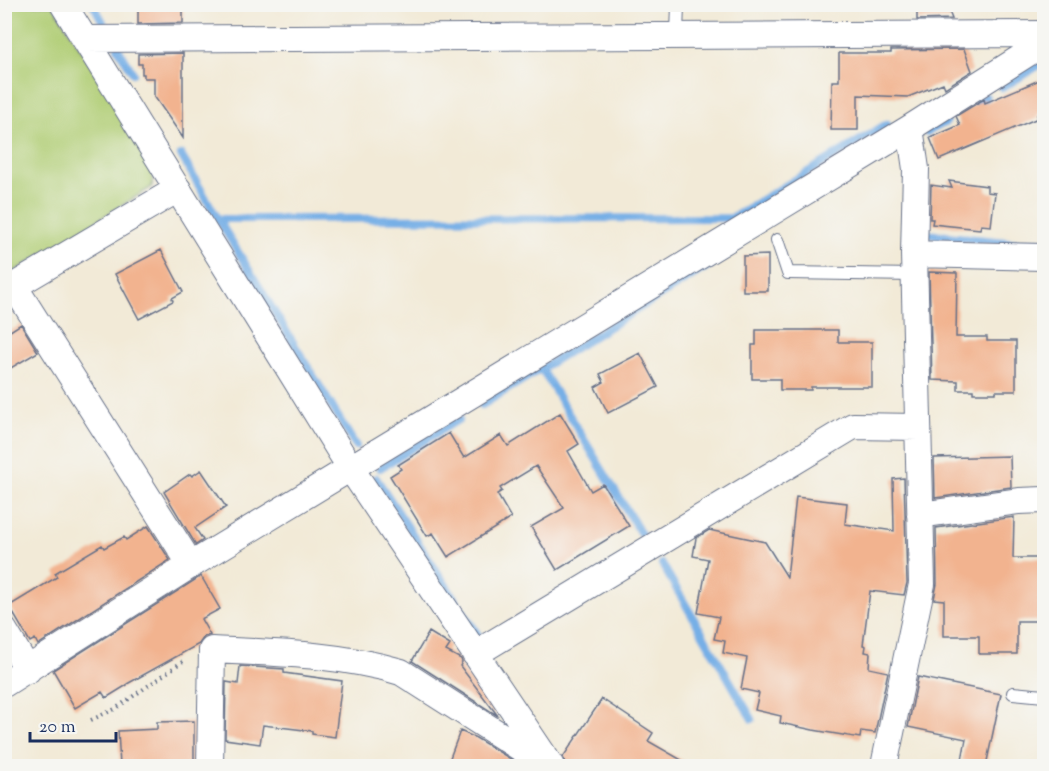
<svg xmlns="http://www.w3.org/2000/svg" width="1049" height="771" font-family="'Sorts Mill Goudy',serif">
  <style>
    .green { fill: #b0cd75; stroke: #667e6a; stroke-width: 1.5 }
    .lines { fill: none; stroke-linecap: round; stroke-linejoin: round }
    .stream { stroke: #76afe6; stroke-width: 8 }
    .building { fill: #f2b38f }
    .lane-casing { stroke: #667088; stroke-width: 14 }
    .street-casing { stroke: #667088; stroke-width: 28 }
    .path { stroke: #667088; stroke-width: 4; stroke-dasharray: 1.5 4.5; stroke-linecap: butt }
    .lane { stroke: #fff; stroke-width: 12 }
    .street { stroke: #fff; stroke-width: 26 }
  </style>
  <rect width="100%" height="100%" fill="#f6f6f2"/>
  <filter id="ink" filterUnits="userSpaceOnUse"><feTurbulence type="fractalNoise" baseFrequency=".0167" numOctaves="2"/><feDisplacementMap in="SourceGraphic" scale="12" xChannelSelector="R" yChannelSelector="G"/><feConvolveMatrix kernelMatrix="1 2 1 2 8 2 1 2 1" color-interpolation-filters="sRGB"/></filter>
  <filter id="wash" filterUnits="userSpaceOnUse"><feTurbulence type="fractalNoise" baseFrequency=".008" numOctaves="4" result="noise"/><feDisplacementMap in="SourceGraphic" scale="24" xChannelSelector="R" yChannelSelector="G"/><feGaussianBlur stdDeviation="1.35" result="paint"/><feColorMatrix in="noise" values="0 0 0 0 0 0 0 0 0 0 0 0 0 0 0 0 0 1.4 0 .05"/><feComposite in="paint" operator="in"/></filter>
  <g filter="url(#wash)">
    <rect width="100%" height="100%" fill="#f2ead7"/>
    <path class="green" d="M5,5H53L154,166L152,187L5,277Z"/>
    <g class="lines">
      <path class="stream" d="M93,4L103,22
        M118,48L133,73
        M1002,88L1044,62
        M978,102L986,97
        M927,132L946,122
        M181,155L218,219L732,218L887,124
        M218,219L356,446
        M926,224V234L1016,243H1044
        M541,368L641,534
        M482,405L711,264
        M380,468L459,419
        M376,478L480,638
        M662,564L752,719"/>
    </g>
    <g id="blocks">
      <path class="building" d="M138,4H183V23L138,24Z
        M917,4H946L952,19L917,20Z
        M964,49L972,71L945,88L943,83L908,97L858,95V130H831L832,81H839V53H891V50Z
        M183,53V138L154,96V78H144V74H142V64H138V54Z
        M1044,78V112L1037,115L1038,118L939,160L930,138L960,125L956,116L984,99L985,103Z
        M949,181L987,186V192L995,193L991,226L981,225L980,229L932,224L933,219H930L931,185L952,188Z
        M161,250L183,292L172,298L173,301L139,319L115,274Z
        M768,255V291H743V256Z
        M929,272L957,273L956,337H987V341H1016V391H996V393H973V390H958V381L932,380Z
        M21,324L38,352L4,372V335Z
        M756,330H838V342H872V387H811V390H780V379H752V345H756Z
        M640,353L658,387L608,413L595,387L604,382L600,374Z
        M560,413L579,444L568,451L591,491L603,484L629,526L557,570L531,527L564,508L536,466L500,488L502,491L497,494L511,518L448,557L433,533L427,536L390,476L401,469L398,465L449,433L464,458L501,435L508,446Z
        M1010,456L1011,487L935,498L934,458Z
        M201,470L226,507L195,528L203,540L196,545L164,492L190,474L192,476Z
        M904,478L907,583L904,595L870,591L863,645L866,646L865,652L870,653L869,668L888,672L875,733L861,731L860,738L813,730L780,723L781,716L755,710L759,693L741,689L747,658L723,653L725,641L714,639L719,617L698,613L708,559L693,556L696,538L709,530L765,542L787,577L796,497L847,503L845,524L894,531L893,479Z
        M1014,517L1013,558H1043L1044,562V621H1017V654H979V636H944V600L934,599L937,584L936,528Z
        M148,526L170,560L38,645L35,639L30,642L9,606L57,577L55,573L102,545L104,548L124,537L126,540Z
        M201,576L220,609L201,619L210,635L204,637L199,644L127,684V685L106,698L102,692L75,708L53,670Z
        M429,632L450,645L446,651L461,659L462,662L460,666L498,716L412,661Z
        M240,666L284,669V673L342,681L335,737L312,734V731L263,725L260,744L225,739L226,682L238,684Z
        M918,677L1001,694L986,766L962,760L966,739L908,727Z
        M602,699L653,733L648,741L692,766H566L563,757Z
        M194,721V766H120L118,731L157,729V722Z
        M460,731L476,738L522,766H447Z"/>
    </g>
  </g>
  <g filter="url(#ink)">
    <use href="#blocks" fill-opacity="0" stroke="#667088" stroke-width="1.5"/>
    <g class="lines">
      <g class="lane-casing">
        <path id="lane" d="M677,35L678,4
          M777,240L788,273L915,275
          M1013,693L1044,696"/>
      </g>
      <g class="street-casing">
        <path id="street" d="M63,4L351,469L551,766
          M85,39L1044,34
          M914,254L1044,257
          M14,286L191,565
          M4,292L178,189
          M920,515L1019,501L1044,500
          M4,630L28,670
          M475,654L853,426L918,427
          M4,684L191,565L910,128L1044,43
          M210,766L212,650C275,653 341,654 401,672L544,763
          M884,766L922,584L914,254L916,169L910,128"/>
      </g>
      <path class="path" d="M91,720L115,709L186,659"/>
      <use href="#lane" class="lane"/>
      <use href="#street" class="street"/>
    </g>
  </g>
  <rect width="1049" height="771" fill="none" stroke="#f6f6f2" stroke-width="24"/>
  <path d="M30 732v9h86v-9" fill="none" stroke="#1b2f5e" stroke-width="3"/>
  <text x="39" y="732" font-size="18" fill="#1b2f5e" stroke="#f6f6f2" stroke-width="4.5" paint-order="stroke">20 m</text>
</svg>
